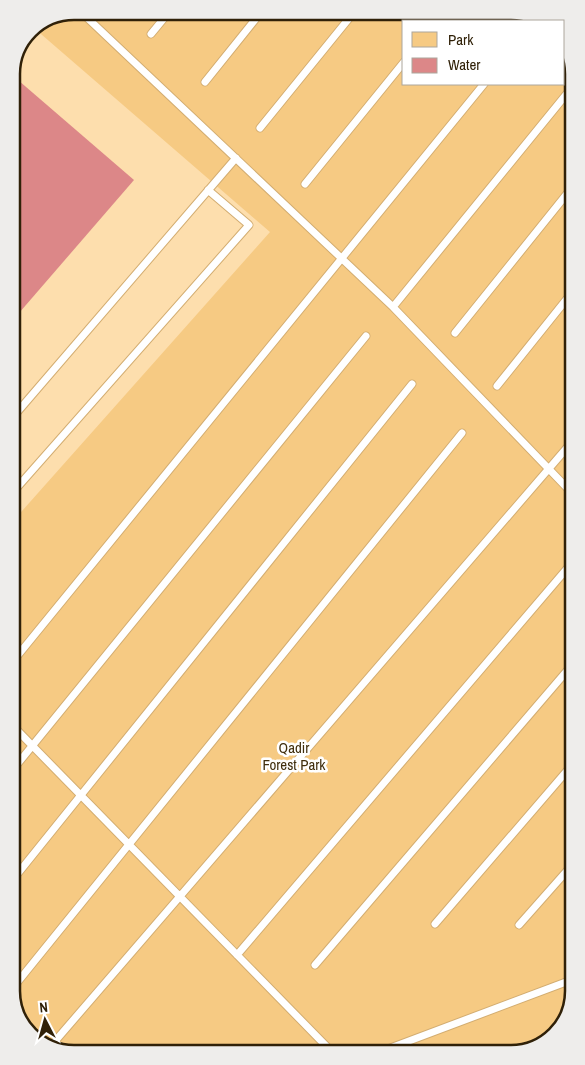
<svg xmlns="http://www.w3.org/2000/svg" width="585" height="1065" font-family="'Archivo Narrow',sans-serif">
  <style>
    .green { fill: #f6ca83 }
    .water { fill: #dc8788 }
    .lines { fill: none; stroke-linecap: round; stroke-linejoin: round }
    .service-casing { stroke: #d3ad71; stroke-width: 9 }
    .service { stroke: #fff; stroke-width: 7 }
    .labels { text-anchor: middle; stroke-width: 5; stroke-linejoin: round; paint-order: stroke }
    .park-label { font-size: 15px; fill: #402e0d; stroke: #fff }
    .rim { fill: none; stroke: #302108; stroke-width: 2.5 }
  </style>
  <rect width="100%" height="100%" fill="#fddead"/>
  <path class="green" d="M75,11H515L541,21H404V84H564V43L569,50L574,994L563,1026L535,1049L71,1054L39,1043L16,1015L14,520L270,232L34,28Z"/>
  <path class="water" d="M11,74L134,180L13,320Z"/>
  <g class="lines">
    <g class="service-casing">
      <path id="service" d="M80,11L393,307L571,492
        M437,21L445,11
        M536,21L537,20
        M151,34L170,11
        M205,82L262,11
        M260,128L355,11
        M305,184L404,62
        M393,307L569,91
        M455,333L570,190
        M497,386L570,295
        M13,417L236,158
        M14,491L249,225L208,190
        M14,660L484,84
        M15,728L331,1051
        M15,767L366,336
        M15,877L412,384
        M435,924L572,765
        M519,925L573,864
        M237,955L571,564
        M315,965L572,665
        M16,984L462,433
        M50,1047L571,443
        M385,1050L574,979"/>
    </g>
    <use href="#service" class="service"/>
  </g>
  <g class="labels">
    <g class="park-label">
      <text x="294" y="753">Qadir<tspan x="294" dy="17">Forest Park</tspan></text>
    </g>
  </g>
  <path d="M0 0H585V1065H0ZM74 20H511A54 54 0 0 1 565 74V991A54 54 0 0 1 511 1045H74A54 54 0 0 1 20 991V74A54 54 0 0 1 74 20Z" fill="#eeedeb" fill-rule="evenodd"/>
  <path class="rim" d="M74 20H511A54 54 0 0 1 565 74V991A54 54 0 0 1 511 1045H74A54 54 0 0 1 20 991V74A54 54 0 0 1 74 20Z"/>
  <rect x="402" y="20" width="162" height="65" fill="#ffffff" stroke="#aca69c"/>
  <rect x="412" y="32" width="25" height="15" fill="#f6ca83" stroke="#aca69c"/>
  <text x="448" y="45" font-size="15" fill="#302108">Park</text>
  <rect x="412" y="58" width="25" height="15" fill="#dc8788" stroke="#aca69c"/>
  <text x="448" y="70" font-size="15" fill="#302108">Water</text>
  <g transform="translate(45 1020) rotate(354)" stroke="#ffffff" stroke-width="4" paint-order="stroke">
  <path d="M0-4L9 19L0 12L-9 19Z" fill="#302108"/>
  <text y="-8" font-size="14" font-weight="bold" text-anchor="middle" fill="#302108">N</text>
  </g>
</svg>
